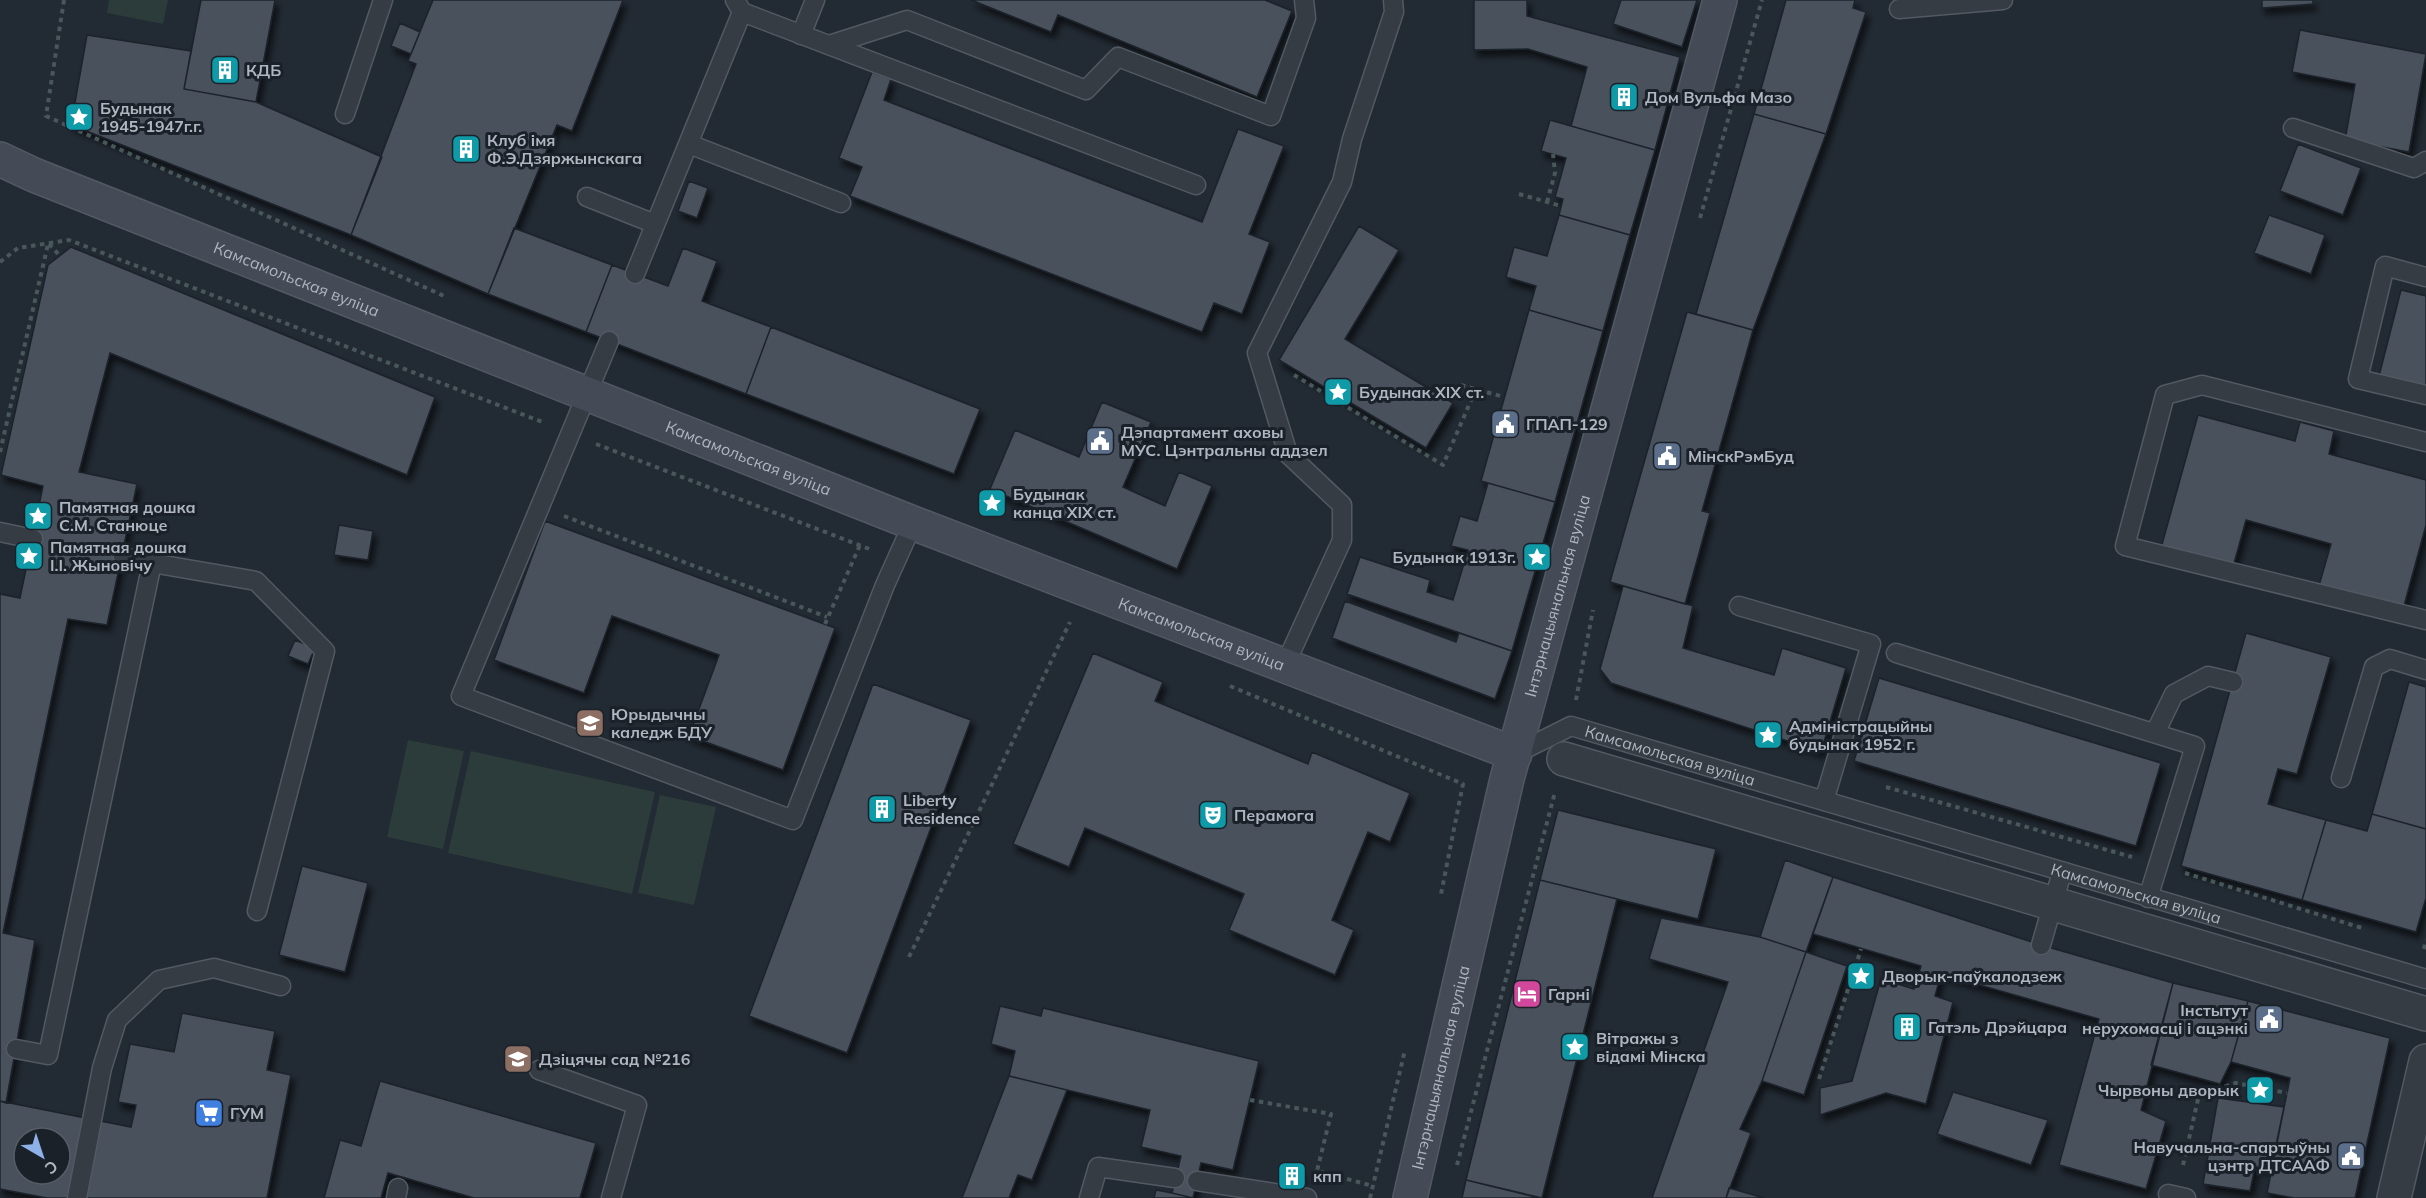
<svg xmlns="http://www.w3.org/2000/svg" width="2426" height="1198" font-family="Mulish,sans-serif">
  <style>
    .green { fill: #2b3c3b }
    .building { fill: #49515d; stroke: #1d232b; stroke-width: 1.5; fill-rule: evenodd; filter: url(#shadow) }
    .lines { fill: none; stroke-linecap: round; stroke-linejoin: round }
    .lane-casing { stroke: #535962; stroke-width: 21 }
    .street-casing { stroke: #535962; stroke-width: 36 }
    .secondary-casing { stroke: #535962; stroke-width: 36 }
    .path { stroke: #485759; stroke-width: 4; stroke-dasharray: 4.5 4.5; stroke-linecap: butt }
    .lane { stroke: #353c44; stroke-width: 18 }
    .street { stroke: #353c44; stroke-width: 33 }
    .secondary { stroke: #444b57; stroke-width: 33 }
    .labels { text-anchor: middle; stroke-width: 6; stroke-linejoin: round; paint-order: stroke }
    .poi-label { font-size: 16px; font-weight: bold; fill: #b0b6c1; stroke: #1b2129; text-anchor: start }
    .street-label { font-size: 16px; fill: #b0b6c1; stroke: #1b2129 }
  </style>
  <defs>
    <filter id="shadow"><feDropShadow dx="3.5" dy="6" stdDeviation="3" flood-color="#0009"/></filter>
  </defs>
  <rect width="100%" height="100%" fill="#222a33"/>
  <path class="green" d="M109,0H168L163,24L107,13Z
    M408,740L464,751L443,849L387,837Z
    M471,751L655,792L632,894L448,853Z
    M660,795L716,807L694,905L638,893Z"/>
  <path class="building" d="M201,0H275L256,102L184,89Z
    M433,0H623L572,131L557,125L488,294L351,235L416,64L408,61Z
    M971,0H1265L1292,11L1257,97L1058,15L1051,32Z
    M1474,0H1527V16L1680,57L1655,150L1571,126L1587,67L1528,49L1474,50Z
    M1621,0H1697L1682,47L1613,24Z
    M1786,0H1855L1853,8L1866,12L1826,134L1754,114Z
    M2262,0H2313V4L2262,8Z
    M400,23L420,32L411,54L391,46Z
    M2300,30L2426,54L2409,152L2345,140L2355,84L2292,72Z
    M87,35L191,51L184,89L256,102L382,157L351,235L71,125Z
    M872,72L891,79L884,100L1202,222L1238,129L1284,146L1249,234L1270,242L1242,314L1214,303L1202,332L850,196L862,167L839,158Z
    M1754,114L1826,134L1753,330L1696,314Z
    M1550,120L1655,150L1630,235L1559,215L1563,199L1555,197L1566,158L1541,151Z
    M2298,144L2361,168L2343,215L2280,191Z
    M689,181L708,188L697,218L678,211Z
    M1559,215L1630,235L1603,331L1529,310L1536,286L1506,277L1514,247L1547,256Z
    M2269,215L2325,235L2311,274L2254,253Z
    M1359,226L1399,250L1345,339L1453,403L1426,448L1279,360Z
    M514,228L612,265L586,332L488,294Z
    M71,247L435,397L407,475L110,353L79,472L137,484L107,625L68,619L3,933L35,940L6,1103L0,1101V594L20,598L43,486L1,475L48,265Z
    M683,248L717,261L702,301L771,327L746,394L586,332L612,265L668,286Z
    M2401,290L2426,296V388L2379,376Z
    M1529,310L1603,331L1555,502L1481,481Z
    M1687,312L1753,330L1702,511L1710,513L1685,604L1610,582Z
    M771,327L980,409L954,474L746,394Z
    M1102,402L1151,422L1123,487L1165,506L1179,472L1212,486L1177,569L990,489L1015,430L1079,457Z
    M2198,415L2295,441L2300,422L2334,431L2329,454L2426,480V525L2402,613L2318,589L2331,544L2246,520L2233,567L2161,548Z
    M1488,483L1555,502L1512,651L1347,594L1360,557L1430,580L1427,592L1453,600L1468,550L1451,546L1460,516L1477,521Z
    M545,521L835,628L783,770L689,736L719,655L612,616L584,693L494,660Z
    M339,525L373,531L368,560L334,555Z
    M1623,586L1693,606L1683,648L1774,675L1782,648L1846,668L1821,752L1611,683L1600,669Z
    M1345,601L1456,642L1459,633L1512,651L1495,699L1332,638Z
    M2246,633L2331,657L2297,774L2278,769L2268,804L2326,820L2302,900L2181,866Z
    M295,640L315,648L308,664L288,656Z
    M1093,653L1163,682L1155,701L1308,764L1312,752L1410,793L1390,842L1368,832L1332,920L1354,930L1335,975L1229,930L1244,894L1085,828L1069,867L1013,844Z
    M1879,678L2161,763L2136,846L1854,761Z
    M2409,682L2426,687V829L2372,814Z
    M873,684L971,720L847,1053L749,1016Z
    M1558,810L1716,849L1698,919L1540,880Z
    M2372,814L2426,829V898L2416,932L2302,900L2326,820L2367,831Z
    M1785,860L1833,877L1806,952L1760,937Z
    M302,866L368,883L345,972L279,955Z
    M1833,877L2041,945L2173,983L2141,1110L2166,1121L2146,1189L2059,1165L2099,1019L1941,974L1935,996L1953,1002L1926,1104L1886,1093L1820,1115V1088L1852,1081L1881,979L1914,989L1921,966L1813,934Z
    M1540,880L1617,899L1542,1198L1466,1180Z
    M1661,918L1760,937L1806,952L1762,1081L1740,1129L1751,1133L1726,1198H1652L1728,982L1649,959Z
    M1806,952L1847,966L1804,1095L1762,1081Z
    M2173,983L2248,1001L2231,1062L2220,1084L2151,1065Z
    M2248,1001L2390,1038L2355,1198H2294L2267,1193L2290,1078L2231,1062Z
    M1000,1006L1041,1016L1043,1008L1259,1061L1233,1170L1201,1163L1193,1198L1172,1193L1181,1156L1141,1147L1150,1110L1009,1076L1015,1051L991,1044Z
    M182,1013L275,1031L267,1070L291,1075L267,1198H47L0,1189V1101L131,1127L136,1105L118,1102L130,1044L174,1052ZM24,1138H60V1174H24Z
    M1009,1076L1067,1090L1032,1180L1018,1175L1009,1198H962Z
    M380,1081L596,1143L580,1198H474L388,1173L381,1198H324L340,1140L361,1146Z
    M1953,1092L2048,1120L2031,1165L1937,1134Z
    M2218,1098L2284,1107L2271,1169L2255,1167L2250,1191L2203,1184Z
    M1285,1168L1302,1172L1299,1183L1283,1180Z
    M1466,1180L1539,1198H1462Z
    M1729,1188L1764,1198H1726Z
    M1156,1190L1172,1193L1193,1198H1154Z"/>
  <g class="lines">
    <g class="lane-casing">
      <g id="lane">
        <path d="M735,0L742,12L1196,185"/>
        <path d="M1899,9L2003,0"/>
        <path d="M801,35L815,0"/>
        <path d="M829,45L907,20L1086,90L1118,57L1271,116L1306,18L1304,0"/>
        <path d="M345,114L383,0"/>
        <path d="M2293,128L2414,168L2426,161"/>
        <path d="M689,144L841,203"/>
        <path d="M587,197L655,224"/>
        <path d="M635,274L742,12"/>
        <path d="M2426,277L2385,266L2358,379L2426,395"/>
        <path d="M609,341L461,696L793,820L885,585L913,523"/>
        <path d="M2426,442L2202,385L2165,395L2125,546L2426,620"/>
        <path d="M0,532L33,539"/>
        <path d="M152,563L256,581L325,651L257,911"/>
        <path d="M1739,606L1871,644L1824,801"/>
        <path d="M1896,653L2195,746L2148,898"/>
        <path d="M1285,665L1342,540V505L1288,454L1257,353L1342,182L1352,139L1394,12L1393,0"/>
        <path d="M2155,733L2174,694L2208,676L2233,682"/>
        <path id="s1" d="M1515,754L1571,726L2426,979"/>
        <path d="M2341,778L2374,667L2390,659L2426,670"/>
        <path d="M2041,945L2062,872"/>
        <path d="M16,1049L48,1055L152,563L123,557"/>
        <path d="M539,1070L637,1105L611,1198"/>
        <path d="M1197,1181L1307,1198"/>
        <path d="M2168,1194L2186,1198"/>
        <path d="M77,1198L102,1068L117,1020L159,980L214,968L281,986"/>
        <path d="M396,1198L398,1188"/>
        <path d="M1089,1198L1098,1167L1175,1178"/>
      </g>
    </g>
    <g class="street-casing">
      <path id="street" d="M1564,759L2426,1014
        M2394,1198L2426,1061"/>
    </g>
    <g class="secondary-casing">
      <g id="secondary">
        <path id="s2" d="M0,159L34,175L913,523L1515,754"/>
        <path id="s3" d="M1410,1198L1507,779L1720,0"/>
      </g>
    </g>
    <path class="path" d="M64,0L46,116L444,296
      M1519,194L1561,206
      M1547,202L1555,173L1553,154
      M1700,218L1762,0
      M49,244L60,256
      M0,262L18,248L69,240L545,423
      M1294,375L1443,465L1476,389
      M1461,385L1504,397
      M596,444L872,550
      M0,452L48,244
      M564,516L827,617
      M825,624L860,545
      M1230,686L1463,784L1441,894
      M1576,700L1593,610
      M1886,787L2132,857
      M2185,873L2362,928
      M2424,949L2426,940
      M909,957L1070,622
      M1819,1079L1861,949
      M1250,1100L1331,1114L1317,1171
      M1457,1165L1555,792
      M2183,1165L2199,1095L2236,1083L2287,1093
      M1321,1172L1373,1186
      M1370,1198L1405,1050"/>
    <use href="#lane" class="lane"/>
    <use href="#street" class="street"/>
    <use href="#secondary" class="secondary"/>
  </g>
  <defs>
    <g id="building-square" transform="scale(1.5)"><rect x="-9" y="-9" width="18" height="18" rx="4" fill="#0f9aa8" stroke="#1b2129"/><path d="M-4-6H4V6H1V3H-1V6H-4ZM-2.5-4.3h1.7v1.8h-1.7ZM.8-4.3h1.7v1.8H.8ZM-2.5-1h1.7V.8h-1.7ZM.8-1h1.7V.8H.8Z" fill="#fff"/></g>
    <g id="sight-square" transform="scale(1.5)"><rect x="-9" y="-9" width="18" height="18" rx="4" fill="#0f9aa8" stroke="#1b2129"/><path d="M0-6L1.8-2.2L6-1.7L2.9 1.2L3.7 5.4L0 3.3L-3.7 5.4L-2.9 1.2L-6-1.7L-1.8-2.2Z" fill="#fff"/></g>
    <g id="civic-square" transform="scale(1.5)"><rect x="-9" y="-9" width="18" height="18" rx="4" fill="#5c6f8a" stroke="#1b2129"/><path d="M-.6-6.5H3V-4.5H.6V-3L4-1V1h2V6H-6V1h2V-1L-.6-3ZM-1.2 2.5V6h2.4V2.5Z" fill="#fff"/></g>
    <g id="university-square" transform="scale(1.5)"><rect x="-9" y="-9" width="18" height="18" rx="4" fill="#8d6e63" stroke="#1b2129"/><path d="M0-5L7-2L0 1L-7-2ZM-4 1L0 2.5L4 1V4Q0 6-4 4Z" fill="#fff"/></g>
    <g id="theatre-square" transform="scale(1.5)"><rect x="-9" y="-9" width="18" height="18" rx="4" fill="#0f9aa8" stroke="#1b2129"/><path d="M-5-5.5Q0-4 5-5.5V0Q5 5 0 6Q-5 5-5 0ZM-3.3-2.5H-1v1.5H-3.3ZM1-2.5H3.3v1.5H1ZM-2.8 1Q0 5.5 2.8 1Z" fill="#fff"/></g>
    <g id="hotel-square" transform="scale(1.5)"><rect x="-9" y="-9" width="18" height="18" rx="4" fill="#d1479c" stroke="#1b2129"/><path d="M-6-4.5h1.5V1H6V5H4.5V3h-9V5H-6ZM-4 0a1.8 1.8 0 1 1 3.6 0ZM.5 0V-2.5h3Q6-2.5 6 0Z" fill="#fff"/></g>
    <g id="school-square" transform="scale(1.5)"><rect x="-9" y="-9" width="18" height="18" rx="4" fill="#8d6e63" stroke="#1b2129"/><path d="M0-5L7-2L0 1L-7-2ZM-4 1L0 2.5L4 1V4Q0 6-4 4Z" fill="#fff"/></g>
    <g id="supermarket-square" transform="scale(1.5)"><rect x="-9" y="-9" width="18" height="18" rx="4" fill="#3f7fe0" stroke="#1b2129"/><path d="M-6-5.5h2.5l.6 2H6L4.5 2H-2.5L-4.4-4H-6ZM-1.5 3.2a1.3 1.3 0 1 0 .1 0ZM3 3.2a1.3 1.3 0 1 0 .1 0Z" fill="#fff"/></g>
  </defs>
  <g fill-rule="evenodd">
    <use href="#building-square" x="225" y="70"/>
    <use href="#building-square" x="1624" y="97"/>
    <use href="#sight-square" x="79" y="117"/>
    <use href="#building-square" x="466" y="149"/>
    <use href="#sight-square" x="1338" y="392"/>
    <use href="#civic-square" x="1505" y="424"/>
    <use href="#civic-square" x="1100" y="441"/>
    <use href="#civic-square" x="1667" y="456"/>
    <use href="#sight-square" x="992" y="503"/>
    <use href="#sight-square" x="38" y="516"/>
    <use href="#sight-square" x="29" y="556"/>
    <use href="#sight-square" x="1537" y="557"/>
    <use href="#university-square" x="590" y="723"/>
    <use href="#sight-square" x="1768" y="735"/>
    <use href="#building-square" x="882" y="809"/>
    <use href="#theatre-square" x="1213" y="815"/>
    <use href="#sight-square" x="1861" y="976"/>
    <use href="#hotel-square" x="1527" y="994"/>
    <use href="#civic-square" x="2269" y="1019"/>
    <use href="#building-square" x="1907" y="1027"/>
    <use href="#sight-square" x="1575" y="1047"/>
    <use href="#school-square" x="518" y="1059"/>
    <use href="#sight-square" x="2260" y="1090"/>
    <use href="#supermarket-square" x="209" y="1113"/>
    <use href="#civic-square" x="2351" y="1156"/>
    <use href="#building-square" x="1292" y="1176"/>
  </g>
  <g class="labels">
    <g class="poi-label">
      <text x="246" y="76">КДБ</text>
      <text x="1645" y="103">Дом Вульфа Мазо</text>
      <text x="100" y="114">Будынак<tspan x="100" dy="18">1945-1947г.г.</tspan></text>
      <text x="487" y="146">Клуб імя<tspan x="487" dy="18">Ф.Э.Дзяржынскага</tspan></text>
      <text x="1359" y="398">Будынак XIX ст.</text>
      <text x="1526" y="430">ГПАП-129</text>
      <text x="1121" y="438">Дэпартамент аховы<tspan x="1121" dy="18">МУС. Цэнтральны аддзел</tspan></text>
      <text x="1688" y="462">МінскРэмБуд</text>
      <text x="1013" y="500">Будынак<tspan x="1013" dy="18">канца ХІХ ст.</tspan></text>
      <text x="59" y="513">Памятная дошка<tspan x="59" dy="18">С.М. Станюце</tspan></text>
      <text x="50" y="553">Памятная дошка<tspan x="50" dy="18">І.І. Жыновічу</tspan></text>
      <text x="1516" y="563" text-anchor="end">Будынак 1913г.</text>
      <text x="611" y="720">Юрыдычны<tspan x="611" dy="18">каледж БДУ</tspan></text>
      <text x="1789" y="732">Адміністрацыйны<tspan x="1789" dy="18">будынак 1952 г.</tspan></text>
      <text x="903" y="806">Liberty<tspan x="903" dy="18">Residence</tspan></text>
      <text x="1234" y="821">Перамога</text>
      <text x="1882" y="982">Дворык-паўкалодзеж</text>
      <text x="1548" y="1000">Гарні</text>
      <text x="2248" y="1016" text-anchor="end">Інстытут<tspan x="2248" dy="18">нерухомасці і ацэнкі</tspan></text>
      <text x="1928" y="1033">Гатэль Дрэйцара</text>
      <text x="1596" y="1044">Вітражы з<tspan x="1596" dy="18">відамі Мінска</tspan></text>
      <text x="539" y="1065">Дзіцячы сад №216</text>
      <text x="2239" y="1096" text-anchor="end">Чырвоны дворык</text>
      <text x="230" y="1119">ГУМ</text>
      <text x="2330" y="1153" text-anchor="end">Навучальна-спартыўны<tspan x="2330" dy="18">цэнтр ДТСААФ</tspan></text>
      <text x="1313" y="1182">кпп</text>
    </g>
    <g class="street-label">
      <text dy="6" stroke="none"><textPath href="#s2" startOffset="320">Камсамольская вуліца</textPath></text>
      <text dy="6" stroke="none"><textPath href="#s2" startOffset="806">Камсамольская вуліца</textPath></text>
      <text dy="6" stroke="none"><textPath href="#s3" startOffset="620">Інтэрнацыянальная вуліца</textPath></text>
      <text dy="6" stroke="none"><textPath href="#s2" startOffset="1292">Камсамольская вуліца</textPath></text>
      <text dy="6" stroke="none"><textPath href="#s1" startOffset="166">Камсамольская вуліца</textPath></text>
      <text dy="6" stroke="none"><textPath href="#s1" startOffset="652">Камсамольская вуліца</textPath></text>
      <text dy="6" stroke="none"><textPath href="#s3" startOffset="134">Інтэрнацыянальная вуліца</textPath></text>
    </g>
  </g>
  <g transform="translate(42 1156) rotate(141)"><circle r="28" fill="#1b2129" stroke="#575d66" stroke-width="1.5"/>
  <path d="M0-4.5L10 22L0 15L-10 22Z" fill="#8db1e8"/>
  <text y="-9" font-size="16" font-weight="bold" text-anchor="middle" fill="#b0b6c1">С</text>
  </g>
</svg>
